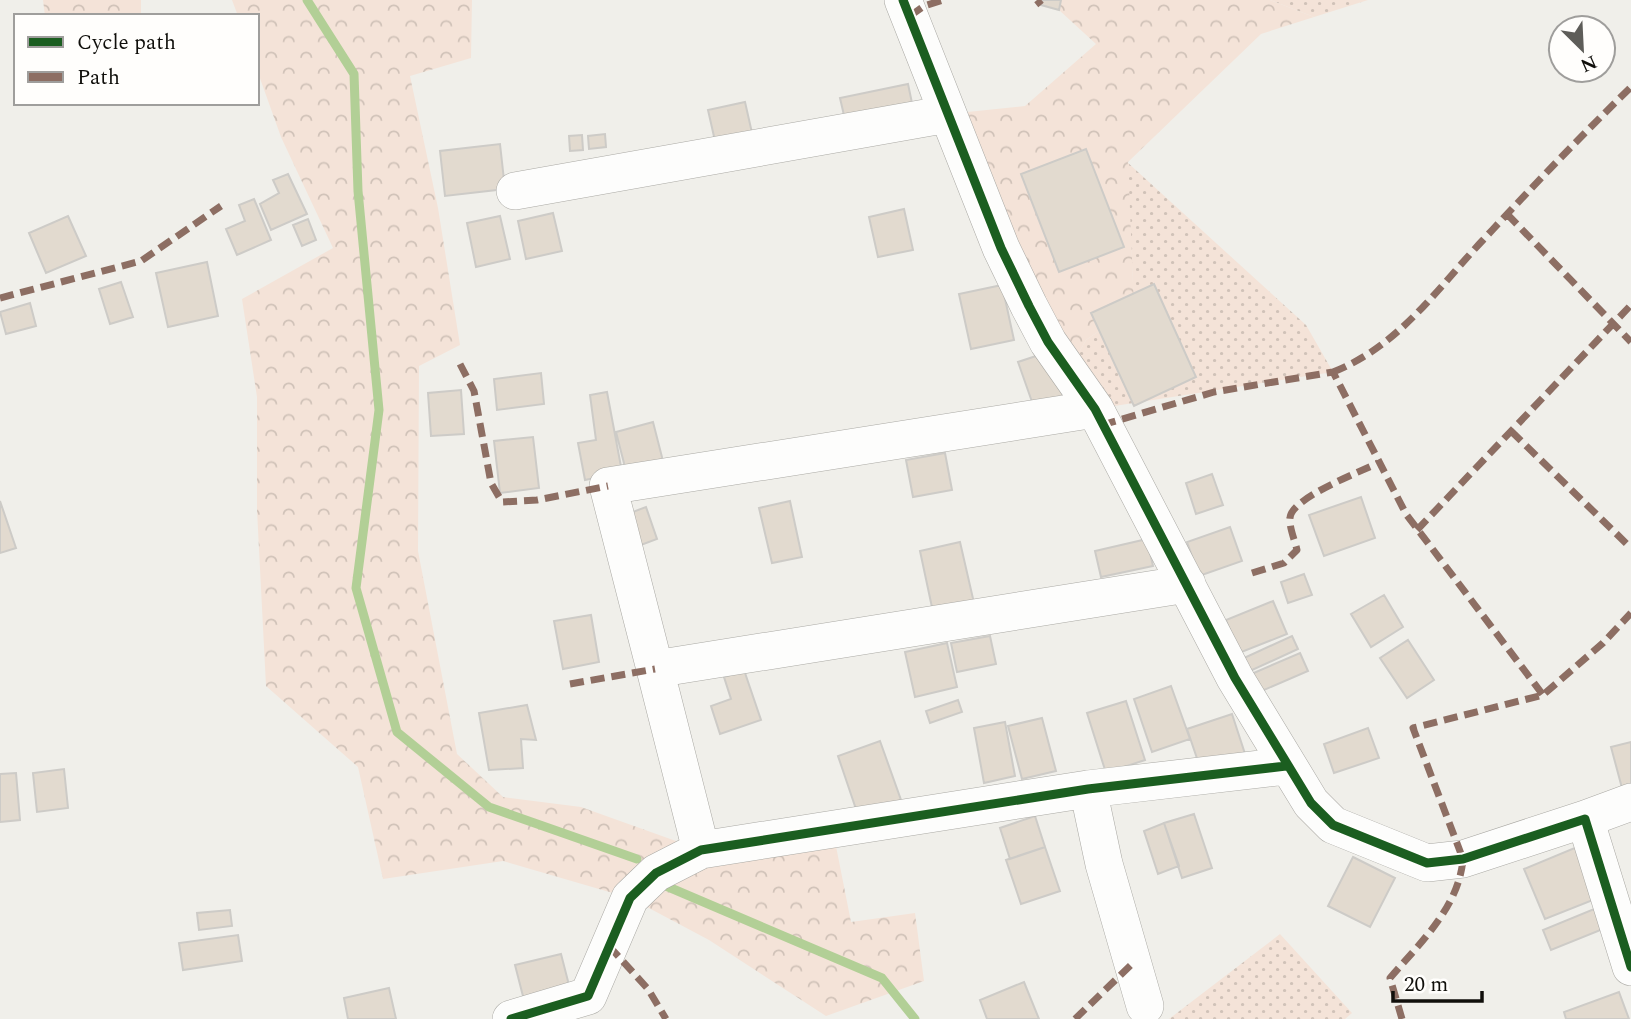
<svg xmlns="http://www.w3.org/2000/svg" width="1631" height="1019" font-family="Spectral,serif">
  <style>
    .grass { fill: url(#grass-dots) }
    .forest { fill: url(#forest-crowns) }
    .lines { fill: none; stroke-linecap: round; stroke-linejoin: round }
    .stream { stroke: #b2cf96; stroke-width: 9 }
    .building { fill: #e2dacf; stroke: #cdcbc7; stroke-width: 2 }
    .minor-casing { stroke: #aaa9a4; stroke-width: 38 }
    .minor { stroke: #fdfdfc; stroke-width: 37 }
    .quiet { stroke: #8d6e63; stroke-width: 7; stroke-dasharray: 14 7; stroke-linecap: butt }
    .cycleway-casing { stroke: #fffefc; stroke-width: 13 }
    .cycleway { stroke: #1b5e20; stroke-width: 9 }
  </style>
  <defs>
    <pattern id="grass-dots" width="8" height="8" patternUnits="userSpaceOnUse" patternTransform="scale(1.75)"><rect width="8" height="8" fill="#f4e3d8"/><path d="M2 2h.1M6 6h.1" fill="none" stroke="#d0c2b8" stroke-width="1.8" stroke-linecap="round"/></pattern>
    <pattern id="forest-crowns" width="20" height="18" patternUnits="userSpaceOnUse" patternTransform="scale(1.75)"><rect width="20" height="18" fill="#f4e3d8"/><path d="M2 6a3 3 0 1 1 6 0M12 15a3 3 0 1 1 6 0" fill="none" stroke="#d0c2b8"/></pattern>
  </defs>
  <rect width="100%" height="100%" fill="#f0efea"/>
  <path class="grass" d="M1270,0H1368L1314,17Z
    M1127,162L1306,325L1333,372L1095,409L1068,372L1086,340L1134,307Z
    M1280,934L1352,1013L1345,1019H1169Z"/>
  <path class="forest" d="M43,0H141V13L45,16Z
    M232,0H472L471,58L410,76L438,208L460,345L419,366L418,551L457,754L503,797L581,807L701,850L833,831L851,922L915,913L924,981L826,1016L709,940L630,898L503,861L383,879L358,767L266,686L257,510V397L242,299L333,248L281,137L257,70V16H238Z
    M1061,0H1270L1314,17L1261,34L1128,162L1134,307L1086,340L1068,372L948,114L1025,106L1096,44L1059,10Z"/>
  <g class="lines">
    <path class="stream" d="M307,0L354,74L358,191L379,410L356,588L397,732L489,807L637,859
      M666,886L882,978L915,1019"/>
  </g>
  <path class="building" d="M1043,0H1061L1059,10L1041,5Z
    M908,84L916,122L849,137L840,98Z
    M745,102L757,155L720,163L708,110Z
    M605,134L606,147L589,149L588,136Z
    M582,135L583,150L570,151L569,136Z
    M500,144L505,189L445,196L440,151Z
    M1086,149L1124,247L1059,272L1021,174Z
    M288,174L307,214L271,230L260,204L279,193L273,180Z
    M254,199L271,240L237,255L226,229L245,221L239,205Z
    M904,209L913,250L878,257L869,217Z
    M553,213L562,251L526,259L518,221Z
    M68,216L86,256L46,273L29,233Z
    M500,216L510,259L476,267L467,223Z
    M308,219L316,240L302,246L293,225Z
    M207,262L218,316L168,327L156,273Z
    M121,282L133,317L110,324L99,289Z
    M1154,284L1196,377L1134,406L1091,313Z
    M1002,285L1014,340L971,349L959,294Z
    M30,303L36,326L6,334L0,312Z
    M1048,352L1066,406L1037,416L1018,362Z
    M541,373L544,404L497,410L494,379Z
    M461,390L464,434L431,436L428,393Z
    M607,392L622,472L585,480L578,443L596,440L590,395Z
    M653,422L663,461L626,471L616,432Z
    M533,437L539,488L500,493L494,441Z
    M945,453L952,490L913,497L906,460Z
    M1212,474L1223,505L1196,514L1186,483Z
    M1361,497L1375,538L1324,556L1309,515Z
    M0,501L16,548L0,553Z
    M790,501L802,557L772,563L759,508Z
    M646,507L657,539L641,545L630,513Z
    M1230,527L1242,561L1199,576L1187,542Z
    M1147,539L1153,566L1101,577L1095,551Z
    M960,542L974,603L933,612L920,551Z
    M1304,574L1312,595L1288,603L1281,582Z
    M1384,595L1403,627L1371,647L1351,614Z
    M1273,601L1287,634L1239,653L1226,620Z
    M591,615L599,662L563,669L554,621Z
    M990,636L996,664L957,672L951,643Z
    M1292,636L1298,649L1250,671L1244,658Z
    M1408,640L1434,680L1407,698L1380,658Z
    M947,643L957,687L915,697L905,652Z
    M1300,653L1308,671L1257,693L1249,675Z
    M744,670L761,720L720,734L711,706L731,699L724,677Z
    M1171,686L1190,739L1152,752L1134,699Z
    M958,700L962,712L930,723L926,711Z
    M1126,701L1145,760L1106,773L1087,713Z
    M527,705L536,740L521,739L523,768L489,770L479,713Z
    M1232,714L1247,760L1203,776L1187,729Z
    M1042,718L1056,771L1022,779L1008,726Z
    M1005,722L1015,776L984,783L974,728Z
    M1368,728L1379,758L1334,773L1324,744Z
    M880,741L901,800L858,815L838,756Z
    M1631,742V786L1622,788L1611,747Z
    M64,769L68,808L37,812L33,773Z
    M16,773L20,820L0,822V774Z
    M1194,814L1212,868L1182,878L1164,823Z
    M1035,816L1045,847L1010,859L1000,828Z
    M1164,823L1179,866L1158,874L1144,831Z
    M1045,847L1060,891L1021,904L1006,860Z
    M1577,847L1598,898L1545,919L1524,869Z
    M1353,857L1395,878L1370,927L1328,906Z
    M1599,907L1608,927L1551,950L1543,930Z
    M230,910L232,926L199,930L197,913Z
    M238,935L242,961L183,970L179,943Z
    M561,954L570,989L524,1000L515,965Z
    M1024,982L1039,1019H987L980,1000Z
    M389,988L396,1019H348L344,998Z
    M1619,992L1629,1019H1566L1564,1012Z"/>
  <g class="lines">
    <g class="minor-casing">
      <path id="minor" d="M903,0L1001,248L1029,306L1048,342L1095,409L1235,678L1311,803L1333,825L1427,863L1463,859L1585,819L1631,967
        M515,191L948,114
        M655,669L608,486L1095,409
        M1088,789L1104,864L1145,1006
        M1585,819L1631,802
        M701,850L655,669L1187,584
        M511,1019L588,996L630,898L656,873L701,850L1088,789L1286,766"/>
    </g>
    <use href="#minor" class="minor"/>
    <path class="quiet" d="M1037,0L1041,5
      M910,16L924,6L943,0
      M1507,214L1631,342
      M0,298L141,261L221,206
      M460,364L474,391L491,483L502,502L537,500L608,486
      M1333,372C1399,346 1436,290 1483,240C1531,188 1580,137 1631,87
      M1102,425L1214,392L1333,372L1406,514L1543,695
      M1511,431L1631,548
      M1417,530L1631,305
      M1252,573L1284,563L1297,550C1295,541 1289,527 1290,518C1291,498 1360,472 1378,463
      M570,684L655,669
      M609,946L648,989L666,1019
      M1075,1019L1132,964
      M1402,1019L1390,978C1420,943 1459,907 1463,859L1413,728L1543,695L1603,643L1631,613"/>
    <g class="cycleway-casing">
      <path id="cycleway" d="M903,0L1001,248L1029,306L1048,342L1095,409L1235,678L1311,803L1333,825L1427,863L1463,859L1585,819L1631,967
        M511,1019L588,996L630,898L656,873L701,850L1088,789L1286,766"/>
    </g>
    <use href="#cycleway" class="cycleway"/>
  </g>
  <rect x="14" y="14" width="245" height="91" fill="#fffefc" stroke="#9f9e9c" stroke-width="2"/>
  <rect x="28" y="37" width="35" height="10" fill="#1b5e20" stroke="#9f9e9c" stroke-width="2"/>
  <text x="77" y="49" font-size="21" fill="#100f0b">Cycle path</text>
  <rect x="28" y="72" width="35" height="10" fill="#8d6e63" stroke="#9f9e9c" stroke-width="2"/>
  <text x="77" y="84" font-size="21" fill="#100f0b">Path</text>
  <g transform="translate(1582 49) rotate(156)"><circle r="33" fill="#fffefc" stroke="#9f9e9c" stroke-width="2"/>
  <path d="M0-5L12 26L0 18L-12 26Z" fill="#5e5d59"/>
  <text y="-10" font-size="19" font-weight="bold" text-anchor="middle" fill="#100f0b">N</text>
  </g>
  <path d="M1393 991v10h89v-10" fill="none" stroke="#100f0b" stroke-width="3.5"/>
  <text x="1404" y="991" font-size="21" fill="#100f0b" stroke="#fffefc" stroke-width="5" paint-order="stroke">20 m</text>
</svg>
